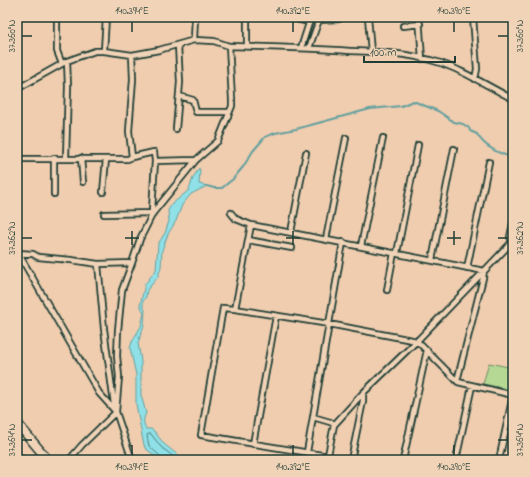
<svg xmlns="http://www.w3.org/2000/svg" width="530" height="477" font-family="'Indie Flower',sans-serif">
  <style>
    .green { fill: #b5d994; stroke: #6a8b64 }
    .water { fill: #8fe0e7; stroke: #629f9f }
    .lines { fill: none; stroke-linecap: round; stroke-linejoin: round }
    .shore { stroke: #4c7e7c; stroke-width: 1 }
    .stream { stroke: #629f9f; stroke-width: 2 }
    .minor-casing { stroke: #1f3d34; stroke-width: 8 }
    .trunk-casing { stroke: #1f3d34; stroke-width: 11 }
    .minor { stroke: #f1d3b7; stroke-width: 4.5 }
    .trunk { stroke: #f1d3b7; stroke-width: 8 }
    .ticks { fill: none; stroke: #1f3d34; stroke-width: 1.5 }
    .neatline { fill: none; stroke: #1f3d34; stroke-width: 1.5 }
    .ticks-label { font-size: 10px; text-anchor: middle; fill: #1f3d34 }
  </style>
  <rect width="100%" height="100%" fill="#f0cdaf"/>
  <filter id="ink" filterUnits="userSpaceOnUse"><feTurbulence type="fractalNoise" baseFrequency=".025" numOctaves="2"/><feDisplacementMap in="SourceGraphic" scale="8" xChannelSelector="R" yChannelSelector="G"/><feConvolveMatrix kernelMatrix="1 2 1 2 8 2 1 2 1" color-interpolation-filters="sRGB"/></filter>
  <g filter="url(#ink)">
    <path class="green" d="M489,363L513,368V390L483,384Z"/>
    <path class="water" d="M199,168L200,171L199,184L207,186L191,194L182,205L176,221L168,234L162,250L161,267L158,277L147,290L146,297L143,301V306L145,310L144,325L138,343L141,361V395L146,413C143,419 143,423 146,429H151L154,431L164,444L184,460H160L145,448L143,441L136,404V375L130,348L132,342L141,326L144,313L140,305L142,297L145,284L156,270L158,244L165,233L169,221L168,210L172,204L189,190L193,178Z"/>
    <g class="lines">
      <path class="shore" d="M161,460L160,456L149,446L147,436L148,434H151L161,447L178,460"/>
      <path class="stream" d="M207,186L214,188H222L233,179L243,167L253,151L265,137L275,133L296,129L370,109L401,106L413,101L438,111L454,122L463,124L469,128L470,131L477,134C485,148 499,153 513,158"/>
      <g class="minor-casing">
        <path id="minor" d="M56,17L57,18V51L62,64
          M247,17V46
          M288,17L309,22
          M368,17L371,52
          M419,17L422,59
          M473,17L477,69L475,79
          M403,26L420,24
          M194,40L195,17
          M301,48L311,17
          M309,48L319,20L339,19L343,17
          M104,51L106,17
          M17,89L67,61L95,51H104L132,55L159,50L194,40L214,41L229,46C269,47 310,48 350,51C378,52 407,53 434,61C462,69 487,86 513,99
          M179,96L193,100L196,112H229
          M176,129L180,82L178,45
          M54,158V194
          M66,158L68,86L67,61
          M81,158L83,182
          M17,159H128L132,157L129,131L133,79L132,55
          M155,161L196,160
          M103,192L106,159
          M231,213L236,219L251,225
          M104,214L153,213L152,210L155,161L154,152L132,157
          M291,232L306,153
          M326,239L346,138
          M248,240L292,248
          M512,241L510,237L513,223
          M361,246L383,138
          M17,251L99,393L116,412L132,460
          M18,253L33,254L38,257L71,260L98,264L132,263L140,239L153,213L196,160L218,141L232,106V99L229,46
          M397,253L418,145
          M432,260L454,149
          M98,264L104,329L114,404
          M467,268L489,162
          M387,290L394,253
          M235,309L223,308L201,435L328,456
          M457,381L483,278L484,271L251,225L235,309L329,324L417,341L458,382L513,395
          M313,417L330,422L334,424
          M253,444L276,316
          M307,452L343,242
          M17,455L24,460
          M69,460L82,445L116,412L119,377L117,356L118,330L122,290L132,263
          M327,460L334,425L363,393L417,341L513,241
          M351,460L363,401V393
          M403,460L427,350
          M456,460L472,386
          M499,460L513,395"/>
      </g>
      <g class="trunk-casing">
        <path id="trunk" d="M17,423L48,460"/>
      </g>
      <use href="#minor" class="minor"/>
      <use href="#trunk" class="trunk"/>
    </g>
  </g>
  <path class="ticks" d="M132,22V32M293,22V32M454,22V32M22,36H32M498,36H508M132,231V245M293,231V245M454,231V245M22,238H32M125,238H139M286,238H300M447,238H461M498,238H508M22,440H32M498,440H508M132,445V455M293,445V455M454,445V455"/>
  <rect width="530" height="477" fill="none" stroke="#f1d3b7" stroke-width="44"/>
  <path d="M364 56v6h91v-6" fill="none" stroke="#1f3d34" stroke-width="2"/>
  <text x="370" y="56" font-size="12" fill="#1f3d34" stroke="#f1d3b7" stroke-width="3" paint-order="stroke">100 m</text>
  <rect x="22" y="22" width="486" height="433" class="neatline"/>
  <g class="ticks-label">
    <text x="132" y="14">140.394°E</text>
    <text x="293" y="14">140.392°E</text>
    <text x="454" y="14">140.390°E</text>
    <text transform="translate(519 36) rotate(-90)" y="4">37.360°N</text>
    <text transform="translate(11 36) rotate(-90)" y="4">37.360°N</text>
    <text transform="translate(519 238) rotate(-90)" y="4">37.362°N</text>
    <text transform="translate(11 238) rotate(-90)" y="4">37.362°N</text>
    <text transform="translate(519 440) rotate(-90)" y="4">37.364°N</text>
    <text transform="translate(11 440) rotate(-90)" y="4">37.364°N</text>
    <text x="132" y="470">140.394°E</text>
    <text x="293" y="470">140.392°E</text>
    <text x="454" y="470">140.390°E</text>
  </g>
</svg>
